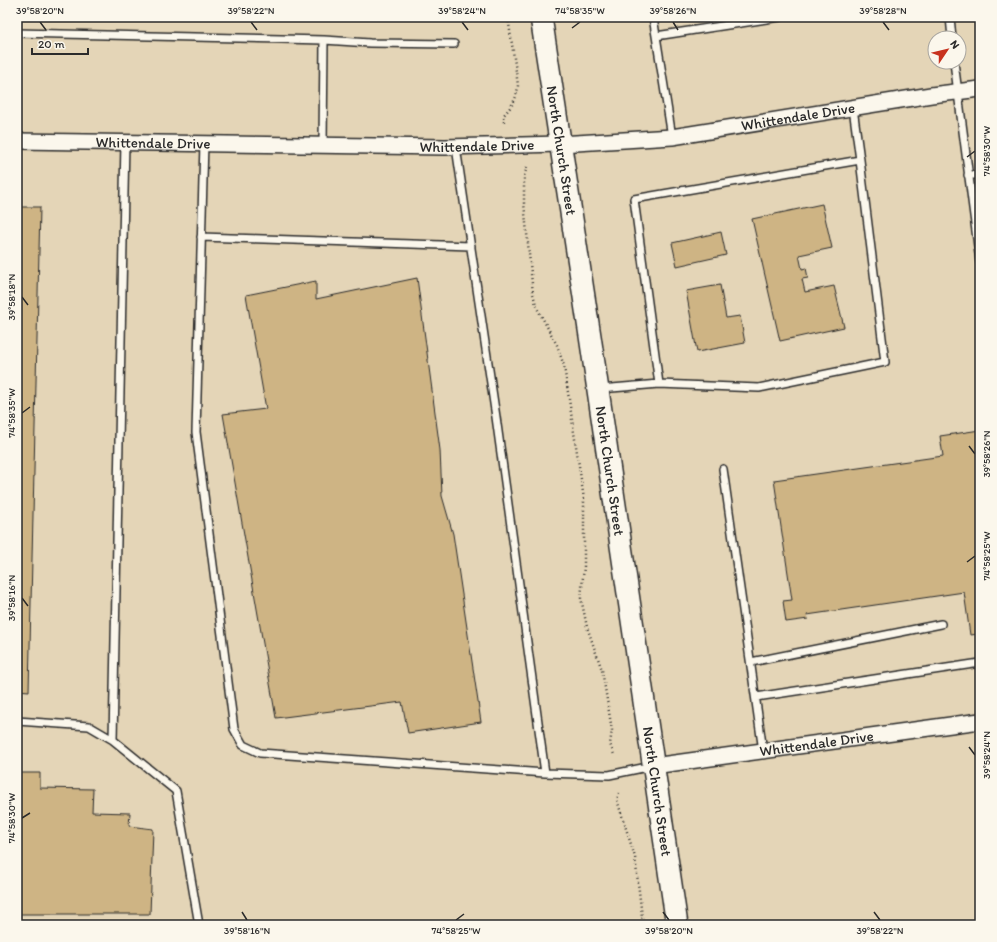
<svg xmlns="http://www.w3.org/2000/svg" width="997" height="942" font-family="Itim,sans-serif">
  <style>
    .built { fill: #e4d5b7; fill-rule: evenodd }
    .building { fill: #ceb484; stroke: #2b2b2b }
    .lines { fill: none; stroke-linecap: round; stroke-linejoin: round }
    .service-casing { stroke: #2b2b2b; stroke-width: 10 }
    .minor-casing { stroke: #2b2b2b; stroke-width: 18 }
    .secondary-casing { stroke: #2b2b2b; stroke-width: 24 }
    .path { stroke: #2b2b2b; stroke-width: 2.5; stroke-dasharray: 1 3; stroke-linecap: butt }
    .service { stroke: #fbf7ec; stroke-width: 7 }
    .minor { stroke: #fbf7ec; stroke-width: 15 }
    .secondary { stroke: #fbf7ec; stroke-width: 21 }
    .ticks { fill: none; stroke: #2b2b2b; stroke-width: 1.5 }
    .labels { text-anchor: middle; stroke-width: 3; stroke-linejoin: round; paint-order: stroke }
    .street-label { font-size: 15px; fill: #2b2b2b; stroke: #fbf7ec }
    .neatline { fill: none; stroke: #2b2b2b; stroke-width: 1.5 }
    .ticks-label { font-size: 10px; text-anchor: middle; fill: #2b2b2b }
  </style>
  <rect width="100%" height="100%" fill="#eee3cd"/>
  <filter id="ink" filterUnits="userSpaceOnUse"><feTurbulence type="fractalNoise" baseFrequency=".025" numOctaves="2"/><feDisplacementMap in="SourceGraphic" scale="8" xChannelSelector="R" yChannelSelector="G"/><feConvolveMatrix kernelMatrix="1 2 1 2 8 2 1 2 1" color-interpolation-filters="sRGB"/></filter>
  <g filter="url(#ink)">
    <path class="built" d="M17,17H980V925H17ZM935,38H959V62H935Z"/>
    <path class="building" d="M822,204L832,248L799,255L802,269L806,268L808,278L802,279L805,292L834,286L844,327L780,341L752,219Z
      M17,207H40L29,691L17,690Z
      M721,232L726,255L677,266L672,243Z
      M417,278L440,450L442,496L453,534L481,722L408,733L402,702L276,718L223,414L266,409L246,295L316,281V299Z
      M720,285L726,318L740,316L745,343L697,352L686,291Z
      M980,430V634L970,635L964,592L807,615L808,619L786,622L783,601L792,600L774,480L943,456L940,436Z
      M17,773H40V788L93,789L92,812L130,813L129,826L153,829L150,914H17Z"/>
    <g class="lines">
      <g class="service-casing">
        <path id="service" d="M653,17L672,137
          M950,17L952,38
          M17,33L324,40L323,145
          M656,36L780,17
          M324,40L370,43L454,44
          M954,62L980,262
          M853,108L860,160
          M204,143L196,432L234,729L243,745L260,753L545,773L496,417L456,147
          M968,175H980
          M201,237L471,246
          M600,389L659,384L759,388L885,362L860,160L634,199L659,384
          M723,469L763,751
          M751,662L941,624
          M756,697L980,663
          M17,721L89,726L113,740L176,791L199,925
          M113,740L125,142
          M545,773L609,775L652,766"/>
      </g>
      <g class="minor-casing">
        <g id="minor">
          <path id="s1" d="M17,141L445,147L560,144L672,137L931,95L980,89"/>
          <path id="s2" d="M653,766L980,721"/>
        </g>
      </g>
      <g class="secondary-casing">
        <g id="secondary">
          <path id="s3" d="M541,17L590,336L677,925"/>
        </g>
      </g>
      <path class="path" d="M504,122L503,116C512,106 517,99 518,85L508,17
        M527,167L524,176V203L533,294L537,308L557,345L564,366L584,499V566L581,598L587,627L602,670L612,730L610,744L614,755
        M619,793L617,800L635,857L643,925"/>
      <use href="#service" class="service"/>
      <use href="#minor" class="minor"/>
      <use href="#secondary" class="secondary"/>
    </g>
  </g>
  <path class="ticks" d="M40,22L46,30M251,22L257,30M462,22L468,30M673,22L678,30M883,22L889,30M572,28L580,22M967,157L975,151M22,297L28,305M22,413L30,407M969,446L975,454M967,562L975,556M22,598L28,606M969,747L975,755M22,818L30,813M242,912L247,920M663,912L669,920M874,912L880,920M456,920L464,914"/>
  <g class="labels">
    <g class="street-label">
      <text dy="5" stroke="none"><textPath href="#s1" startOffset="783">Whittendale Drive</textPath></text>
      <text dy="5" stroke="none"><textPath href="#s1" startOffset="136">Whittendale Drive</textPath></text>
      <text dy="5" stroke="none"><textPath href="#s1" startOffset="460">Whittendale Drive</textPath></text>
      <text dy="5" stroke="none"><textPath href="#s3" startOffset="135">North Church Street</textPath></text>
      <text dy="5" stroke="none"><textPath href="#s3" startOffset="459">North Church Street</textPath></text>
      <text dy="5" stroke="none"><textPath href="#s2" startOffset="165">Whittendale Drive</textPath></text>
      <text dy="5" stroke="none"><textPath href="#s3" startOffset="783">North Church Street</textPath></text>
    </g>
  </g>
  <rect width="997" height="942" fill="none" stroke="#fbf7ec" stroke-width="44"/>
  <g transform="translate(947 50) rotate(55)"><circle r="19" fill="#fbf7ec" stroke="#a8a59f"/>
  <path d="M0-3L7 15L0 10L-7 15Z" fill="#c8321e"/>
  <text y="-6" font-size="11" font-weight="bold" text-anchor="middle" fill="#2b2b2b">N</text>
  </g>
  <path d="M32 48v6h56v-6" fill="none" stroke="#2b2b2b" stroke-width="2"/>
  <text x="38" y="48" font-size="12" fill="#2b2b2b" stroke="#fbf7ec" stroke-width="3" paint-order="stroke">20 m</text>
  <rect x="22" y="22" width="953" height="898" class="neatline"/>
  <g class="ticks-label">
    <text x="40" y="14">39°58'20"N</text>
    <text x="251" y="14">39°58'22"N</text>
    <text x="462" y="14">39°58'24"N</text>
    <text x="580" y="14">74°58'35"W</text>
    <text x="673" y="14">39°58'26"N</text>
    <text x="883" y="14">39°58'28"N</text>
    <text transform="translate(986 151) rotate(-90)" y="4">74°58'30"W</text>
    <text transform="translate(11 297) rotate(-90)" y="4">39°58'18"N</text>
    <text transform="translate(11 413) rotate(-90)" y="4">74°58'35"W</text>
    <text transform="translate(986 454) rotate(-90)" y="4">39°58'26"N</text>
    <text transform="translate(986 556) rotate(-90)" y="4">74°58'25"W</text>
    <text transform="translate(11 598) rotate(-90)" y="4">39°58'16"N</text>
    <text transform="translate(986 755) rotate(-90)" y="4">39°58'24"N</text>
    <text transform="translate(11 818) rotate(-90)" y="4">74°58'30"W</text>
    <text x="247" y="934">39°58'16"N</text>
    <text x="456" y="934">74°58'25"W</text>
    <text x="669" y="934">39°58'20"N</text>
    <text x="880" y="934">39°58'22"N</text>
  </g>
</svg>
